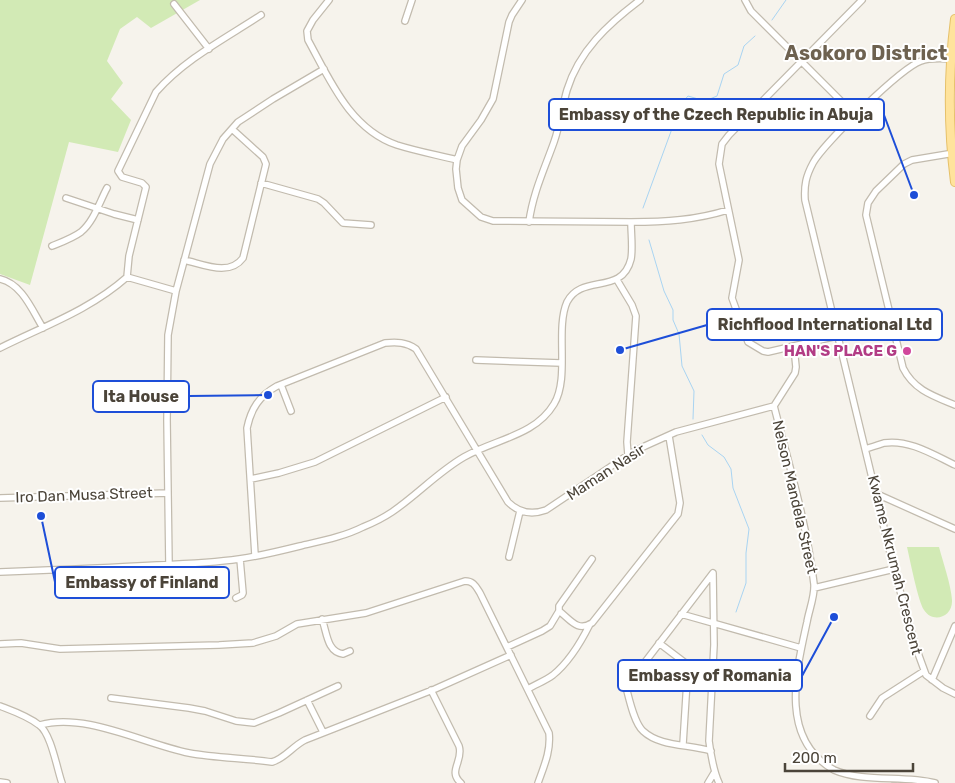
<svg xmlns="http://www.w3.org/2000/svg" width="955" height="783" font-family="Rubik,sans-serif">
  <style>
    .green { fill: #d2eab5 }
    .lines { fill: none; stroke-linecap: round; stroke-linejoin: round }
    .stream { stroke: #a9d4f2; stroke-width: 1 }
    .minor-tunnel { stroke: #d4d0c8; stroke-width: 5.5; stroke-dasharray: 5.5 3; stroke-linecap: butt }
    .minor-casing { stroke: #c2bbae; stroke-width: 8 }
    .major-casing { stroke: #e6c16a; stroke-width: 10 }
    .minor { stroke: #fff; stroke-width: 5.5 }
    .major { stroke: #ffe39c; stroke-width: 8 }
    .hotel-dot { fill: #d1479c; stroke: #fff; stroke-width: 2 }
    .labels { text-anchor: middle; stroke-width: 4; stroke-linejoin: round; paint-order: stroke }
    .hotel-label { font-size: 15px; font-weight: bold; fill: #b23c85; stroke: #fff; text-anchor: end }
    .street-label { font-size: 15px; fill: #4b4439; stroke: #fff }
    .district-label { font-size: 20px; font-weight: bold; fill: #6e6250; stroke: #fff }
    .leader { fill: none; stroke: #1d4ed8; stroke-width: 2 }
    .callout-dot { fill: #1d4ed8; stroke: #fff; stroke-width: 2 }
    .callout { fill: #fff; stroke: #1d4ed8; stroke-width: 2 }
    .callout-label { font-size: 16px; text-anchor: middle; font-weight: bold; fill: #4b4439 }
  </style>
  <rect width="100%" height="100%" fill="#f6f3ec"/>
  <path class="green" d="M0,0H200L151,28L137,17L120,29L107,61L123,83L111,99L131,120L118,152L69,142L30,285L0,274Z
    M907,547H939C943,562 951,585 952,600C953,617 933,624 924,610C918,601 910,560 907,547Z"/>
  <g class="lines">
    <path class="stream" d="M772,20L786,0
      M643,208L681,104L688,96L705,101L717,96L724,74L738,65L744,46L755,36
      M649,240L664,291L673,310V320L679,334L682,366L694,391L693,419
      M702,435L708,445L724,457L731,469L733,488L749,529L746,553V583L736,612"/>
    <path class="minor-tunnel" d="M894,783V782"/>
    <g class="minor-casing">
      <path id="minor" d="M329,0L313,20L307,31L308,40C330,80 350,129 397,145C416,151 437,155 457,160
        M522,0L512,15L509,22L493,99L481,120L462,146L457,160L456,169L458,188L462,200L481,217L493,221L631,222
        M745,0L751,11L856,116
        M174,4L209,49
        M405,21L412,0
        M955,59C944,59 931,57 921,61C901,68 823,144 813,163C806,176 804,185 805,200L894,569L915,645L926,675L943,688L955,694
        M954,153L912,160L904,164L876,191L868,203L866,215L903,368C914,390 933,396 955,405
        M261,183L318,199L324,203L343,223L371,225
        M66,198L114,214L138,220
        M529,222C533,193 544,170 554,142C560,125 562,107 567,90C579,51 608,24 640,0
        M52,246C62,242 73,238 81,232C94,221 99,203 107,188
        M184,260C203,264 229,277 243,258L266,164L263,157L232,129
        M127,277L129,256L146,187L142,183L122,177L118,171L156,92C185,59 226,38 261,15
        M0,279C22,284 32,310 43,328
        M617,280L632,305L636,316L627,442L628,455
        M837,336L768,352L763,351L748,342L732,298L739,260L719,164L722,144L729,135L862,0
        M0,348C44,326 90,310 127,277L176,291
        M476,360L561,363
        M281,385L291,411
        M774,406C789,465 807,524 814,584C815,596 809,610 807,622C796,672 779,739 834,770C864,783 903,775 935,783
        M865,449C872,447 878,445 884,443C909,439 934,455 955,465
        M251,479L279,473L315,462L446,397
        M877,494L955,529
        M0,498L168,493
        M255,555L247,428C251,409 259,396 277,386L385,343C397,342 406,342 416,349L508,502C519,513 532,515 546,510L628,455L645,446L676,432L774,406L795,373L796,367L794,347
        M509,557L520,511
        M592,559L559,606V611C571,620 577,632 592,623L678,514L680,503L669,436
        M169,565L167,420L168,335L176,291L210,164L223,139L238,122L273,99L324,69
        M0,572C52,570 104,568 157,565C184,564 212,563 239,559C259,556 280,551 300,546C321,541 343,537 363,527C373,523 383,518 392,512C417,495 438,472 464,457C495,439 535,436 554,404C570,378 555,329 567,302C582,273 622,296 631,259C633,248 631,234 631,222C665,222 696,220 728,210
        M814,588L894,569
        M236,598L242,595L243,593L240,559
        M681,614L801,648
        M322,619C327,633 327,652 343,654L350,651
        M659,643L688,665L683,744
        M0,644L21,643L60,649L219,645L253,643L276,636L297,624L366,613L465,581C474,581 476,587 480,593L549,733C551,751 544,766 538,783
        M507,647L542,631L550,626L559,611
        M932,680L955,626
        M528,689C536,684 545,681 553,675C568,663 581,642 590,624
        M431,690L459,746C464,761 447,771 461,783
        M111,698L189,708L205,711L236,721L254,723L279,713L338,686
        M307,700L323,732
        M0,706C13,711 28,716 39,725C51,733 57,769 62,783
        M870,716L882,698L924,671
        M40,725C85,712 144,744 189,753C216,758 245,758 272,762C284,759 293,746 305,740L435,689L511,655
        M711,751C689,744 660,747 643,731C634,723 629,698 626,687L713,573L714,645L709,741C711,756 713,770 719,783
        M0,782L7,783
        M708,783L714,773"/>
    </g>
    <g class="major-casing">
      <path id="major" d="M955,19C948,74 948,127 955,182"/>
    </g>
    <use href="#minor" class="minor"/>
    <use href="#major" class="major"/>
  </g>
  <circle class="hotel-dot" cx="907" cy="351" r="5"/>
  <g class="labels">
    <g class="hotel-label">
      <text x="897" y="356">HAN'S PLACE G</text>
    </g>
    <g class="street-label">
      <text transform="translate(606 472) rotate(-33)" y="5">Maman Nasir</text>
      <text transform="translate(84 495) rotate(-2)" y="5">Iro Dan Musa Street</text>
      <text transform="translate(795 497) rotate(77)" y="5">Nelson Mandela Street</text>
      <text transform="translate(895 565) rotate(76)" y="5">Kwame Nkrumah Crescent</text>
    </g>
    <g class="district-label">
      <text x="866" y="60">Asokoro District</text>
    </g>
  </g>
  <path class="leader" d="M914 195L884 115M620 350L707 325M268 395L189 396M41 516L55 582M834 617L802 676"/>
  <g class="callout-dot">
    <circle cx="914" cy="195" r="5"/>
    <circle cx="620" cy="350" r="5"/>
    <circle cx="268" cy="395" r="5"/>
    <circle cx="41" cy="516" r="5"/>
    <circle cx="834" cy="617" r="5"/>
  </g>
  <g class="callout">
    <rect x="549" y="99" width="335" height="31" rx="5"/>
    <rect x="707" y="309" width="235" height="31" rx="5"/>
    <rect x="93" y="381" width="96" height="31" rx="5"/>
    <rect x="55" y="567" width="174" height="31" rx="5"/>
    <rect x="618" y="660" width="184" height="31" rx="5"/>
  </g>
  <g class="callout-label">
    <text x="716" y="120">Embassy of the Czech Republic in Abuja</text>
    <text x="825" y="330">Richflood International Ltd</text>
    <text x="141" y="402">Ita House</text>
    <text x="142" y="588">Embassy of Finland</text>
    <text x="710" y="681">Embassy of Romania</text>
  </g>
  <path d="M785 763v8h128v-8" fill="none" stroke="#4b4439" stroke-width="2.5"/>
  <text x="792" y="763" font-size="15" fill="#4b4439" stroke="#ffffff" stroke-width="4" paint-order="stroke">200 m</text>
</svg>
